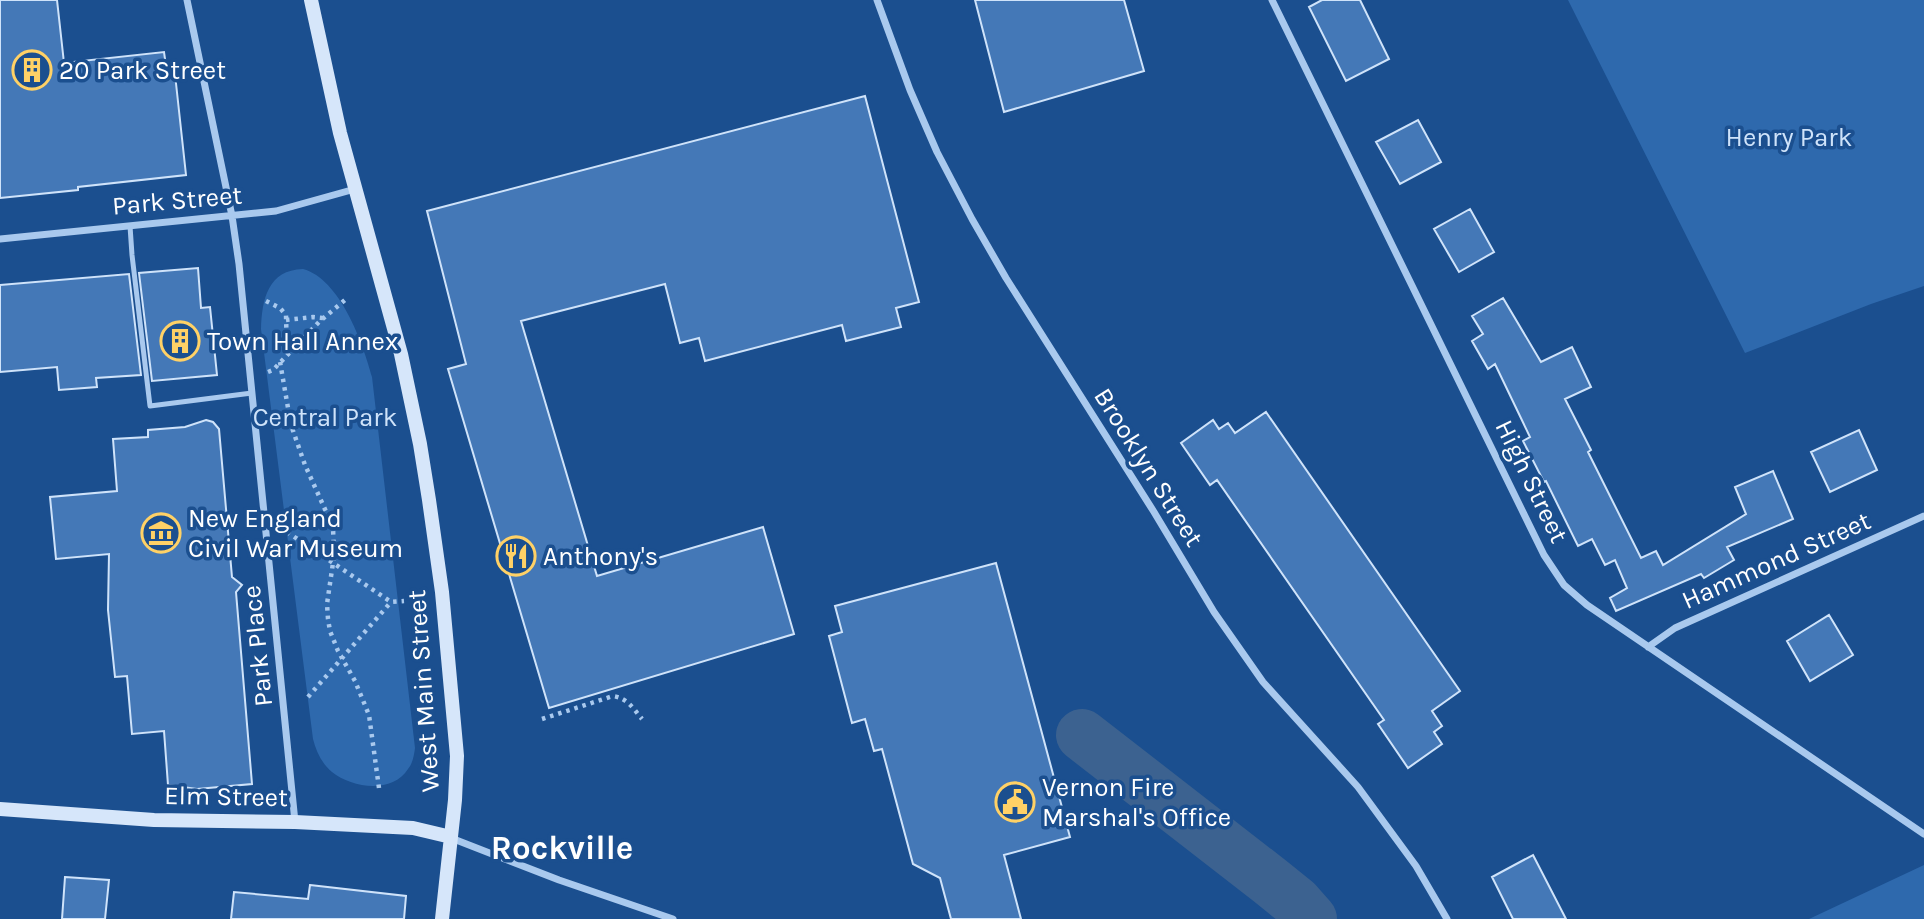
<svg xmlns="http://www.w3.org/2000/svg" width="1924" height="919" font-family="Karla,sans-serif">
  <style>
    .green { fill: #2e69ad }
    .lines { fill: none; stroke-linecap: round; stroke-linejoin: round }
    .river { stroke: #3c6290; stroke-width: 52 }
    .building { fill: #4478b7; stroke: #cfe3fa; stroke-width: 2 }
    .path { stroke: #a9c9ee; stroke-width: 4.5; stroke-dasharray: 3.5 5; stroke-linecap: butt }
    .lane { stroke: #a9c9ee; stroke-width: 5 }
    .street { stroke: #a9c9ee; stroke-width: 7 }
    .secondary { stroke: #d6e6fa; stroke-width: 14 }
    .labels { text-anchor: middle; stroke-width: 7; stroke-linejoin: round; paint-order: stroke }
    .poi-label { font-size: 26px; fill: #fff; stroke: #1b4f8f; text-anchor: start }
    .park-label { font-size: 26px; fill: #cfe3fa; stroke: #1b4f8f }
    .street-label { font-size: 26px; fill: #fff; stroke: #1b4f8f }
    .district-label { font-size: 33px; font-weight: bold; fill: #fff; stroke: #1b4f8f }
  </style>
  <rect width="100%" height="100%" fill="#1b4f8f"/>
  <path class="green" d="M1568,0H1924V286L1871,304L1745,353Z
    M303,269C340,279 363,343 372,377L415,748C414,755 413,763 408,769C392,794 352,788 332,772C322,764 316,751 313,739L261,329C262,299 268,270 303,269Z
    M1924,865V919H1809Z"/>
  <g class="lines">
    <path class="river" d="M1082,735L1270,881L1296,902L1311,919"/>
  </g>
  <path class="building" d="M0,0H57L64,63L164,52L166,66L174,65L186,175L78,187V190L0,198Z
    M975,0H1124L1144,71L1004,112Z
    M1322,0H1360L1389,59L1346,81L1309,7Z
    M865,96L919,302L896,308L901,327L846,341L842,325L705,361L699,338L680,343L665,284L521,321L597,576L763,527L794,634L549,708L448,369L466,364L427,211Z
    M1418,120L1441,162L1400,184L1376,142Z
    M1470,209L1494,252L1459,272L1434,229Z
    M198,268L201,308L210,307L217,375L152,381L139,273Z
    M129,274L141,375L96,378L97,387L59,390L57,367L0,372V285Z
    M1503,298L1541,362L1572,347L1591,387L1565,399L1591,450L1588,452L1641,558L1656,551L1663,565L1746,514L1735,487L1773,471L1793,519L1727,547L1734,560L1704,578L1701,574L1616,611L1610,598L1627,588L1615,560L1605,565L1592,539L1578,546L1546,481L1544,482L1523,441L1530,437L1495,364L1488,369L1472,341L1483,334L1472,316Z
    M1266,412L1460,691L1432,711L1442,726L1434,732L1442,744L1408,768L1378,724L1384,720L1217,480L1210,485L1181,443L1213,420L1219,429L1228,423L1235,433Z
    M206,420L213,422L219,429L232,577L242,585L236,592L252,784L197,789L168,785L164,731L132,734L127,676L115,677L108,610L109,554L56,559L50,497L117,491L113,439L148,437V430L185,427Z
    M1859,430L1877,470L1830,492L1811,452Z
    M996,563L1070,837L1004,855L1021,919H951L940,878L913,864L882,749L874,751L865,719L852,723L829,636L842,632L835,606Z
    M1829,615L1853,655L1810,681L1787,641Z
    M1533,855L1566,919H1513L1492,877Z
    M65,877L109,880L105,919H62Z
    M310,885L406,896L404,919H231L234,892L308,899Z"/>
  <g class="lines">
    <path class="path" d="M266,301L280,308L286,315L287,355
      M286,320L313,317L323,318
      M280,362L291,425L305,465L333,527L334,556L327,604L328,619L330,631L338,651L355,681L369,715L379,788
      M268,372L273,370L320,321L345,300
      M287,532L391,602L404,601
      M308,697L391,602
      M542,719L613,696C627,698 633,708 642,719"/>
    <path class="lane" d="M130,226L132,255L150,406L252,393"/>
    <path class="street" d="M187,0L232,216L239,264L295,822
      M877,0L910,90L937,152L972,219L1006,278L1154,512L1214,612L1263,682L1358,787L1416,866L1447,919
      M1272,0L1544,555L1564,585L1587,605L1924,834
      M0,239L276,211L355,189
      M1648,647L1675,628L1924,516
      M451,838L559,880L673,919"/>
    <path class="secondary" d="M311,0L340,133L401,354L420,444L429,500L442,592L457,756L455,800L442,919
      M0,809L154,820L295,822L413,828L451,837"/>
  </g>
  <defs>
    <g id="building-ring" transform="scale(2.0125)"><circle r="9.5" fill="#1b4f8f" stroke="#ffd166" stroke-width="1.5"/><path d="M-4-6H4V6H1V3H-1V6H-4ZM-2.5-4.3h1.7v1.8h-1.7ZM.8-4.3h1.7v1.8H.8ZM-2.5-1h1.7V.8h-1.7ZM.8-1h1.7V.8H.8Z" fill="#ffd166"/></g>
    <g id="museum-ring" transform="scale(2.0125)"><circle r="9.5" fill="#1b4f8f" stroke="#ffd166" stroke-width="1.5"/><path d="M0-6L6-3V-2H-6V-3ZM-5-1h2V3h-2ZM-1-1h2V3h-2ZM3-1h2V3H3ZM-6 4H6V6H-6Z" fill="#ffd166"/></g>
    <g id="restaurant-ring" transform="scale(2.0125)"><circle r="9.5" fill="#1b4f8f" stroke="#ffd166" stroke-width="1.5"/><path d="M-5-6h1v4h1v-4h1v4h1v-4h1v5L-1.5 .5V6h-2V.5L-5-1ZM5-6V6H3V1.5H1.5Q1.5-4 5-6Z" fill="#ffd166"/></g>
    <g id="civic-ring" transform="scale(2.0125)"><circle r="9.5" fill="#1b4f8f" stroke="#ffd166" stroke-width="1.5"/><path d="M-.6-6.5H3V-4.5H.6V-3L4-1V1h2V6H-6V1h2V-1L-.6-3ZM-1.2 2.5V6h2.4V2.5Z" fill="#ffd166"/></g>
  </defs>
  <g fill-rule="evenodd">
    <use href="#building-ring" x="32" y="70"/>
    <use href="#building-ring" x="180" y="341"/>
    <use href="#museum-ring" x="161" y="533"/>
    <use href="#restaurant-ring" x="516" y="556"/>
    <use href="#civic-ring" x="1015" y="802"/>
  </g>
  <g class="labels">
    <g class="poi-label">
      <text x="59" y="79">20 Park Street</text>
      <text x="207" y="350">Town Hall Annex</text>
      <text x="188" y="527">New England<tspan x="188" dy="30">Civil War Museum</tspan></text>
      <text x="543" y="565">Anthony's</text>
      <text x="1042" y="796">Vernon Fire<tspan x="1042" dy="30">Marshal's Office</tspan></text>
    </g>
    <g class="park-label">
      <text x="1789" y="146">Henry Park</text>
      <text x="325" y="426">Central Park</text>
    </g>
    <g class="street-label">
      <text transform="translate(177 200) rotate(-5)" y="9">Park Street</text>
      <text transform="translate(1149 467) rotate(58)" y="9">Brooklyn Street</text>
      <text transform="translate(1532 481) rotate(64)" y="9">High Street</text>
      <text transform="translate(1776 560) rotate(-24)" y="9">Hammond Street</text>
      <text transform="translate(257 646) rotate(-96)" y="9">Park Place</text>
      <text transform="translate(423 691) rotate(-94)" y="9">West Main Street</text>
      <text transform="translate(226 796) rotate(1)" y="9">Elm Street</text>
    </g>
    <g class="district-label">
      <text x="562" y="859">Rockville</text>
    </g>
  </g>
</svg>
